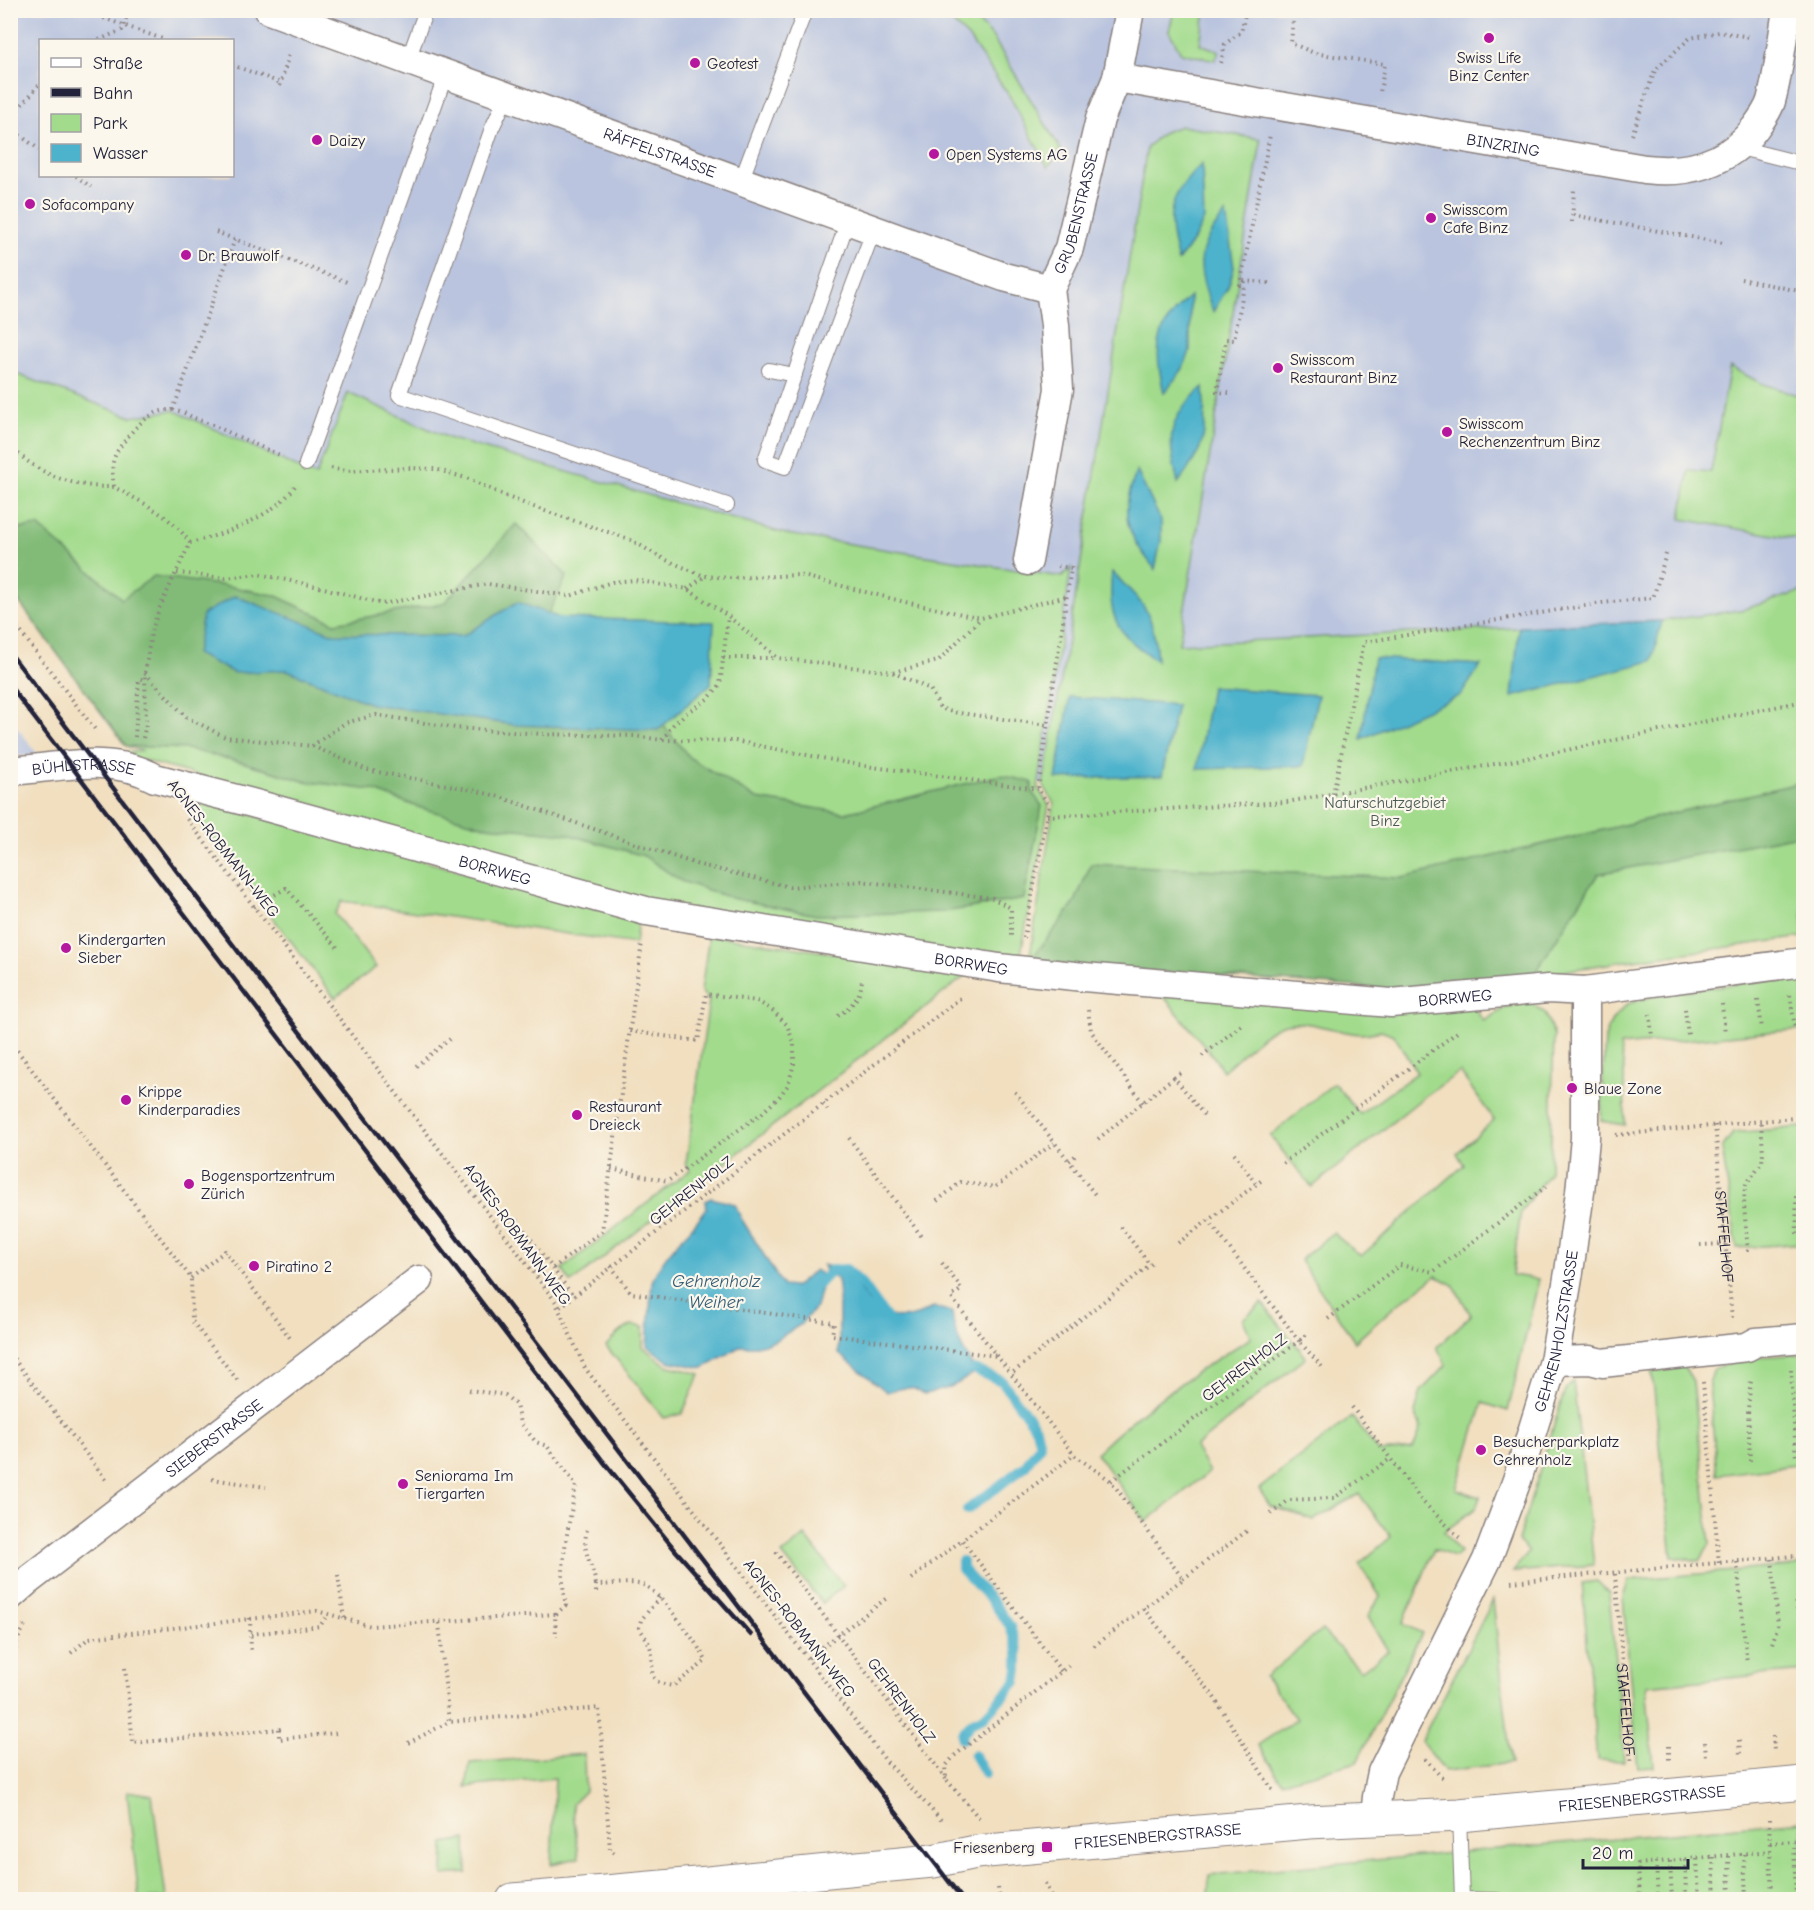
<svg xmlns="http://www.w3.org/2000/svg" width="1814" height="1910" font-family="'Comic Neue',sans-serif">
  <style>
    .industrial { fill: #bac4de; fill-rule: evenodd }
    .green { fill: #a3db8d; stroke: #627e64; stroke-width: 1.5 }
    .forest { fill: #82bb78; stroke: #526e5a; stroke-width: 1.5 }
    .water { fill: #4db2cc; stroke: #386a84; stroke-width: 1.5 }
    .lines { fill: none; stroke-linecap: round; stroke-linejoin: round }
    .stream { stroke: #4db2cc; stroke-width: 10 }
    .lane-casing { stroke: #8a807e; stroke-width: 16 }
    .street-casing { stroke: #8a807e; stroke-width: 31 }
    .secondary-casing { stroke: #8a807e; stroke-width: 35 }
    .path { stroke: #8a807e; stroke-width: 4; stroke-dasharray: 1.5 4.5; stroke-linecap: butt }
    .lane { stroke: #fff; stroke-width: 14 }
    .street { stroke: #fff; stroke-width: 28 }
    .secondary { stroke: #fff; stroke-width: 33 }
    .rail { stroke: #22223b; stroke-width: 4.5 }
    .poi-dot { fill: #b5179e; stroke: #fbf7ec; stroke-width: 2 }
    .labels { text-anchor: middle; stroke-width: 4.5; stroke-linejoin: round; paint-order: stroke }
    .poi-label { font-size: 16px; fill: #22223b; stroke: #fbf7ec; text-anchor: start }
    .street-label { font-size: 16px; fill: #22223b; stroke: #fbf7ec }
    .park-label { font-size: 16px; fill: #495a54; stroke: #fbf7ec }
    .water-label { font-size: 18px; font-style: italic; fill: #335c75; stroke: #fbf7ec }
  </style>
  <rect width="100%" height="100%" fill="#fbf7ec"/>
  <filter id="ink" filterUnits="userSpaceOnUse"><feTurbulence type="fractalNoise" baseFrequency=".0167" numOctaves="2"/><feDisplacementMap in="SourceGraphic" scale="12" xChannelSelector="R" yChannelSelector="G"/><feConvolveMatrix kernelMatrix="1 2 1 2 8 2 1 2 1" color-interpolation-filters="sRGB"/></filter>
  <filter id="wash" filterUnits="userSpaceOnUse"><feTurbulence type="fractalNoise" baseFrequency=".008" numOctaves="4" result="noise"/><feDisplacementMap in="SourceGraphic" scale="24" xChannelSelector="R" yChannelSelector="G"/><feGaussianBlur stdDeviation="1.35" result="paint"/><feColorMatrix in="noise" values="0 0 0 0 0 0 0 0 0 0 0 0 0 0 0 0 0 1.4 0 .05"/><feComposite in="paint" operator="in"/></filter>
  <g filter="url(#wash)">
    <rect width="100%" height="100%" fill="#f1dfc0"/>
    <path class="industrial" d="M10,11H1803V591L1741,610L1662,621L1067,649L1043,784L1001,775L1035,578L786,535L451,439L349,393L316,476L132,417L11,372ZM40,40H232V176H40Z
      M11,719L38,755L11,757Z"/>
    <path class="green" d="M940,11H968L992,36L1061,150L1048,167L1010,97L968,37Z
      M1174,11H1205L1200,44L1219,51L1215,60L1181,53L1169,31Z
      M1181,126L1260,139V147L1179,644L1662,621L1741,610L1803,591V937L1619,962L1533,976L1029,962L1054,804L1043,784L1071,624L1147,147L1164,132Z
      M1730,367L1763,384L1803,397V540L1681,519L1689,470L1711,472Z
      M11,372L132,417L173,410L316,476L348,393L451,439L786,534L1062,577L1071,568L1038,789L1049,805L1018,969L675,909L117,753L143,751L126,746L11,591Z
      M190,798L638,919L635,944L342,901L335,914L376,967L335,998L190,811Z
      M709,935L969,973L571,1283L562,1269L690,1170L686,1163L709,1001L701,991Z
      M1803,975V1029L1620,1046L1624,1069L1625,1125L1601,1121L1605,1038L1612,1020L1627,1004L1660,994Z
      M1160,992L1472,1005L1484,1021L1506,1007L1530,1002L1545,1013L1554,1035L1550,1172L1521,1211L1512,1275L1539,1279L1508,1411L1483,1403L1456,1489L1480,1497L1476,1508L1444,1532L1460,1552L1454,1557L1434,1549L1403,1624L1422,1633L1357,1762L1282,1782L1258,1745L1297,1719L1265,1677L1322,1630L1361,1671L1388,1651L1368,1617L1380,1596L1359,1564L1391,1537L1359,1494L1314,1520L1270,1506L1259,1489L1352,1417L1379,1452L1413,1449L1421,1428L1415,1413L1421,1391L1446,1365L1437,1347L1471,1315L1453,1285L1436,1276L1394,1307L1355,1342L1300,1260L1333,1233L1361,1256L1464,1165L1457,1153L1494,1120L1460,1072L1425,1096L1312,1187L1270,1136L1334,1083L1360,1114L1417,1073L1394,1035L1381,1030C1346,1045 1308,1009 1273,1029C1257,1038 1238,1059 1223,1071L1213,1056Z
      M1803,1127V1243L1737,1248L1722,1148L1733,1133Z
      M1262,1303L1306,1357L1195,1447L1209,1472L1146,1522L1096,1453C1141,1409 1197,1370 1251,1338L1243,1319Z
      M632,1325L643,1327V1347L666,1365L700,1374L682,1414L664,1418L606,1346L618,1333Z
      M1803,1354V1464L1717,1475L1709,1385L1714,1368L1757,1357Z
      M1684,1366L1693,1381L1710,1544L1700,1561L1672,1557L1652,1371Z
      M1573,1381L1594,1565L1513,1572L1529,1552L1518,1541L1565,1390Z
      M805,1536L844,1586L822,1603L782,1554Z
      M1803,1565V1671L1646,1686L1654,1767L1638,1768L1623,1597L1629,1580Z
      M1597,1581L1609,1593L1624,1761L1597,1760L1582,1583Z
      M1493,1600L1511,1763L1445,1771L1421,1741Z
      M584,1754L585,1791L572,1804L579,1858L551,1864L555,1778L466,1787L470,1763Z
      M127,1791L152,1795L166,1898L139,1899Z
      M1803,1821V1899L1208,1900L1209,1875Z
      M466,1839L467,1873L443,1875L444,1843Z"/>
    <path class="forest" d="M516,524L567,576L532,646L645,703L690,758L757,799L845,813L1001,775L1032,782V792L1042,806L1024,899L944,912L816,915L731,898L681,881L644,856L567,834L485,826L421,808L372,790L303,781L245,763L186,749L126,746L11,591V530L38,526L122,599L154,576L227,586L274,595L335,623L444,603Z
      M1803,782V834L1598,874L1533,976L1386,989L1029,962L1074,904L1091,864L1402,878Z"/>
    <path class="water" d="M1202,164L1204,219L1195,238L1178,261C1166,215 1166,198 1202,164Z
      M1226,213L1234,268L1228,287L1213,312C1197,268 1193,251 1226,213Z
      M1190,296V352L1182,370L1164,393C1154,348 1154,328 1190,296Z
      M1203,387C1206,435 1208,444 1178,483C1167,437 1166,420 1203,387Z
      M1137,471L1161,521V541L1155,569C1126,533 1118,515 1137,471Z
      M1112,572C1146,606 1154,611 1157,661C1118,634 1107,621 1112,572Z
      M235,596L334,634L463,636L517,602L560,618L714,622L711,684L658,730L515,725L371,704L287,670L234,673L196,654L203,614Z
      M1662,621L1652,661L1512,697L1519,627Z
      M1374,658L1481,665L1461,695L1361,739Z
      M1211,687L1318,695L1303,766L1197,769Z
      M1070,697L1177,705L1162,776L1056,779Z
      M711,1198L735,1204L741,1218L783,1286L795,1287L815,1270L820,1273L822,1284L816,1307L800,1325L774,1341L757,1346H741L703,1368L668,1361L647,1346L652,1282C662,1253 690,1234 706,1209L705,1201Z
      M823,1265L857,1273C857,1277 857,1283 859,1287C865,1302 887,1319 903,1318C915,1317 924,1313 934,1307L952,1312C954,1335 963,1351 975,1370C963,1384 942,1391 924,1394C911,1385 901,1388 887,1392L839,1354V1296L837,1279L825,1272Z"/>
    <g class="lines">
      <path class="stream" d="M813,1290L832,1270L846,1269L863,1285L888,1320
        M967,1510L1024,1467L1040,1445L1036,1428L1002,1381L975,1370
        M962,1561V1569L992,1601L1010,1626L1018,1650V1669L1016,1682L984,1717L972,1722L962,1734V1739
        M974,1755L985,1774"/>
    </g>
  </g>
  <g filter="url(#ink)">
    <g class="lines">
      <g class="lane-casing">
        <path id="lane" d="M408,60L426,10
          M507,96L492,128L399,395L727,505
          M1736,147L1804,164
          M741,181L805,11
          M848,220L765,460L785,467L874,229
          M769,370L795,375
          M306,464L446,74
          M1459,1815L1462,1899L1498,1900"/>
      </g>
      <g class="street-casing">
        <g id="street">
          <path id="s3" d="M269,10L1004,277L1050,289"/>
          <path id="s4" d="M1117,78L1645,169C1687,174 1728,164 1755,128C1761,120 1768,111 1771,101C1779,72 1782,40 1787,10"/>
          <path id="s5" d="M1028,561L1059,389L1055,325L1050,289L1069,248L1100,119L1117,78L1130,10"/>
          <path id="s6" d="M10,771C58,768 111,753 155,778L252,803L646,911L999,968L1084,977L1391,1003L1548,989L1585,991L1804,962"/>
          <path d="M1554,1361L1590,1360L1602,1363L1747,1347L1756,1342L1804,1338"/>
          <path id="s7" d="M10,1596L26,1582L419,1280"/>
          <path id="s8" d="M1375,1817L1377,1797L1382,1772L1487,1560L1517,1480L1554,1361L1569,1272L1580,1192L1585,1138V991"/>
        </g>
      </g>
      <g class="secondary-casing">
        <g id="secondary">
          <path id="s9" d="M513,1900L708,1883L858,1868L933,1861L976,1852L1309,1822L1459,1815L1804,1783"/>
        </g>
      </g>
      <g class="path">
        <path d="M81,10L165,40"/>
        <path d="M1294,10L1291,43L1314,53L1385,64L1380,92"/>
        <path d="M99,40L122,30L129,10"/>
        <path d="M1221,63L1225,44L1241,32L1246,10"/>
        <path d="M232,65L281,83"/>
        <path d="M280,86L289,54"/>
        <path d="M10,118L40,84"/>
        <path d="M10,128L40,150"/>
        <path d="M1632,135L1655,70L1690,38L1719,32L1750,37"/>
        <path d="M76,176L91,187"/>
        <path d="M1573,215L1723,243"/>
        <path d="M1572,222L1574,190"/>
        <path d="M216,232L347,282"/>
        <path d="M1741,279L1804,292"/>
        <path d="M1269,283L1245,281L1240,285L1270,135"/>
        <path d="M1229,393L1217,392L1226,339L1234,340L1245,281"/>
        <path d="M173,410L235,239"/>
        <path d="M10,445C36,475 76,488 114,487"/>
        <path d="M331,468L346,471L411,468L435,469L469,479L505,496L539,509L629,539L664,559L704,576L730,578L799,575L905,602L981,618L1067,596"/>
        <path d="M190,543C172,516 143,503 114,487C110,460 113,455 130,434C141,421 155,409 173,410C180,410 188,415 194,418C225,429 253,445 283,456"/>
        <path d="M177,573L226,578L258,574L324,588L382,604L488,584L570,596L612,582L634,580L687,589L728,616L778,658L892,672L930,689L940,708L952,712L1047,725"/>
        <path d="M687,589L704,577"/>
        <path d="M10,618L97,732"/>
        <path d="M723,658H777"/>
        <path d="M893,672L938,661L981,618"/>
        <path d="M145,673L186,717L225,737L312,746L367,770L473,790L497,796L696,864L790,887L861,881L992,898L1011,908V937"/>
        <path d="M135,737L139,679H145"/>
        <path d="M143,738L146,724L145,673L151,633L159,609L190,543C225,534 274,517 295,486"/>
        <path d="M663,740L735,741L858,765L1038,789"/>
        <path d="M312,746L345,723L376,715L456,728L542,734L634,736L662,740L673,725L686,713L709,698L720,685L728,617"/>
        <path d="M1333,794L1364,642L1602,603L1653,598L1666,554"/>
        <path d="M1047,816L1287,802L1533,757L1804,701"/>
        <path d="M187,819L555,1301L585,1368L886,1761L942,1821"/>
        <path d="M254,907L286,888L338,948"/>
        <path d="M1024,938L1049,805L1038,789L1071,568L1058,566"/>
        <path d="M1790,995L1795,1028"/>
        <path d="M1758,1000L1762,1029"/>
        <path d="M1722,1004L1725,1033"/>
        <path d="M1685,1009L1688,1035"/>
        <path d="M1088,1010L1091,1031L1143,1103"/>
        <path d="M1650,1014L1652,1038"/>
        <path d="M838,1016C853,1005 862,996 862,977"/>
        <path d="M10,1041L191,1278L192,1321L238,1381"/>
        <path d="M1202,1056L1244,1023"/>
        <path d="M416,1066L450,1039"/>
        <path d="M1180,1073L1174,1077L1204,1115"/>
        <path d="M1015,1092L1069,1161"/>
        <path d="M823,1104L828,1111"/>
        <path d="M1802,1117L1804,1136"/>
        <path id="s1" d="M1715,1125L1732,1318"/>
        <path d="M1616,1135L1804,1117"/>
        <path d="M849,1138L922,1237"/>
        <path d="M1098,1139L1174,1077"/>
        <path d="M1234,1153L1256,1184"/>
        <path d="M1075,1156L1069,1161L1097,1197"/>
        <path d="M1283,1163L1460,1030"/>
        <path d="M611,1169L668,1181L762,1113L779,1097L788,1085L794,1064V1044L787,1025L772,1010L757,1001L706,994L698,1041L629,1031"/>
        <path d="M937,1201L961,1182L995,1187L1054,1143"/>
        <path d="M517,1220L573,1296"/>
        <path d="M1121,1227L1150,1265"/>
        <path d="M1797,1234L1796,1197L1802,1173L1804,1152"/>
        <path d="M1178,1243L1262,1180"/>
        <path d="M1700,1245L1725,1244"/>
        <path d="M1748,1251L1744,1206L1745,1186L1762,1162L1763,1153L1761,1121"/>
        <path d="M942,1263L962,1289L951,1297L1011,1374"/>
        <path d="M611,1266L631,1293L834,1323L832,1335L997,1356"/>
        <path d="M553,1268L602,1231L642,942"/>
        <path d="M191,1278L225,1251L290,1338"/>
        <path d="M560,1307L963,996"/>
        <path d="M1328,1319L1400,1265L1433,1272L1548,1185"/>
        <path d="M1306,1335L1299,1341L1323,1368"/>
        <path d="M10,1354L107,1481"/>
        <path d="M1791,1370L1796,1458"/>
        <path d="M1703,1382L1719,1564"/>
        <path d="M469,1390L505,1395L516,1405L520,1423L536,1442L547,1446L576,1485C570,1522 557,1568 566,1605L555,1615"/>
        <path d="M1352,1407L1422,1501L1462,1540"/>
        <path d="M1750,1461L1748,1409L1751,1380"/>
        <path d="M212,1479L266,1487"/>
        <path d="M1111,1481L1299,1341L1209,1221"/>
        <path d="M1271,1514L1289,1500L1334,1498L1390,1459"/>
        <path d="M587,1530C581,1553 593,1564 596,1585"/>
        <path d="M776,1552L946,1779"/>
        <path d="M1772,1559L1778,1625L1772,1644"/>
        <path d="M1737,1562L1747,1663"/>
        <path id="s2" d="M1615,1574L1631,1765"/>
        <path d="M338,1575L344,1618"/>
        <path d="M911,1579L962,1540"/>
        <path d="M1183,1579L1248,1530"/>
        <path d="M1804,1580L1795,1604L1804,1628"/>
        <path d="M1511,1582L1804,1555"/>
        <path d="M596,1592V1585C611,1585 629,1581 643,1585C659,1590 699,1645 706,1661L673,1686C643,1681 656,1672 651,1650C649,1641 644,1635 639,1628L641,1620L660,1597"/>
        <path d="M1143,1608L1212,1694L1273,1791"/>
        <path d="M250,1618L251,1654"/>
        <path d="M439,1623L449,1722L599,1708L610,1849L617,1855"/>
        <path d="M251,1634L320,1626L328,1614"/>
        <path d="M1094,1646L1183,1579L1111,1481L1074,1455L1011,1374L1155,1261"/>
        <path d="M71,1653L89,1638L317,1611L371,1626L555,1614L556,1637"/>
        <path d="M14,1655L17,1641L25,1625"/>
        <path d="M808,1658L888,1597"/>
        <path d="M125,1668L133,1743L279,1729V1739L336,1733"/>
        <path d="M1061,1671L962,1540L1074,1455"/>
        <path d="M1773,1736L1774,1752"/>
        <path d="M1739,1740L1740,1755"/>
        <path d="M1705,1742L1706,1758"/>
        <path d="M408,1743L449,1722"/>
        <path d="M1669,1746V1761"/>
        <path d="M1425,1759L1444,1780"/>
        <path d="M979,1818L946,1779L945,1767L954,1756L1072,1663"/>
        <path d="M1769,1819L1772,1900"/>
        <path d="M1794,1841L1796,1900"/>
        <path d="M1770,1843L1804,1840"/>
        <path d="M1744,1854L1746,1900"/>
        <path d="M1729,1856L1730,1900"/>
        <path d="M1713,1857L1715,1900"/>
        <path d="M1697,1859L1699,1900"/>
        <path d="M1685,1860L1686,1900"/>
        <path d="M1670,1861L1672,1900"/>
        <path d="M1656,1862L1658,1900"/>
        <path d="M1045,1883L1053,1900"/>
        <path d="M998,1888L1000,1900"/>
        <path d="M1640,1900L1638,1864L1770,1851"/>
      </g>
      <use href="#lane" class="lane"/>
      <use href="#street" class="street"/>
      <use href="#secondary" class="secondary"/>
      <path class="rail" d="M10,653L963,1900
        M10,686L603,1461L676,1551L751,1635"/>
    </g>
  </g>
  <g class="poi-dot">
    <circle cx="1489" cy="38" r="6"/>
    <circle cx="695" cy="63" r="6"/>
    <circle cx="317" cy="140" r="6"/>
    <circle cx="934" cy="154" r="6"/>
    <circle cx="30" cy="204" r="6"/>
    <circle cx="1431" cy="218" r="6"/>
    <circle cx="186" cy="255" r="6"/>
    <circle cx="1278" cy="368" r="6"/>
    <circle cx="1447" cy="432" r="6"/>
    <circle cx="66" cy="948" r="6"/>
    <circle cx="1572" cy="1088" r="6"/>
    <circle cx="126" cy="1100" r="6"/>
    <circle cx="577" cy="1115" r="6"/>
    <circle cx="189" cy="1184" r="6"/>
    <circle cx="254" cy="1266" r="6"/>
    <circle cx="1481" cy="1450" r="6"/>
    <circle cx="403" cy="1484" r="6"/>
    <rect x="1041" y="1841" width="12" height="12" rx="3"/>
  </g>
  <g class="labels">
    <g class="poi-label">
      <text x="1489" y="63" text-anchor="middle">Swiss Life<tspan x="1489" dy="18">Binz Center</tspan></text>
      <text x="707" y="69">Geotest</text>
      <text x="329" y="146">Daizy</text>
      <text x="946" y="160">Open Systems AG</text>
      <text x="42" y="210">Sofacompany</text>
      <text x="1443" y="215">Swisscom<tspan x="1443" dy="18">Cafe Binz</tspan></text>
      <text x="198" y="261">Dr. Brauwolf</text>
      <text x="1290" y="365">Swisscom<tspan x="1290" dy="18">Restaurant Binz</tspan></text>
      <text x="1459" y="429">Swisscom<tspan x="1459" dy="18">Rechenzentrum Binz</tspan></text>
      <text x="78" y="945">Kindergarten<tspan x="78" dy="18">Sieber</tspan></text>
      <text x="1584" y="1094">Blaue Zone</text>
      <text x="138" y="1097">Krippe<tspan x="138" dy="18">Kinderparadies</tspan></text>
      <text x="589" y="1112">Restaurant<tspan x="589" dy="18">Dreieck</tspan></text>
      <text x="201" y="1181">Bogensportzentrum<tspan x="201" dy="18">Zürich</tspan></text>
      <text x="266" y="1272">Piratino 2</text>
      <text x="1493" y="1447">Besucherparkplatz<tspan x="1493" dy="18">Gehrenholz</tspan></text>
      <text x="415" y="1481">Seniorama Im<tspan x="415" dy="18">Tiergarten</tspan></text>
      <text x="1035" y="1853" text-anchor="end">Friesenberg</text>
    </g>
    <g class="street-label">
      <text dy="6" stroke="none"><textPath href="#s4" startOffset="392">BINZRING</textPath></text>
      <text dy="6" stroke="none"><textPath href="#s3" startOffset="416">RÄFFELSTRASSE</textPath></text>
      <text dy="6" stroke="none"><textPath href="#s5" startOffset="356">GRUBENSTRASSE</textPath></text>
      <text dy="6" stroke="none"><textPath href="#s6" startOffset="74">BÜHLSTRASSE</textPath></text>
      <text transform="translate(224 848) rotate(52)" y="6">AGNES-ROBMANN-WEG</text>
      <text dy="6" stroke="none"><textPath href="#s6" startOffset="500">BORRWEG</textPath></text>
      <text dy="6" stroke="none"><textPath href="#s6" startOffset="986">BORRWEG</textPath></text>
      <text dy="6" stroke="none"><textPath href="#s6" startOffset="1472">BORRWEG</textPath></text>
      <text transform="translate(691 1190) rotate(-38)" y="6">GEHRENHOLZ</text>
      <text transform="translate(518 1234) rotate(54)" y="6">AGNES-ROBMANN-WEG</text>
      <text dy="6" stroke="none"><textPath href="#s1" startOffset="112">STAFFELHOF</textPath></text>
      <text dy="6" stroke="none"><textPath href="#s8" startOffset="522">GEHRENHOLZSTRASSE</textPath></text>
      <text transform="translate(1244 1367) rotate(-37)" y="6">GEHRENHOLZ</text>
      <text dy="6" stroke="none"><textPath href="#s7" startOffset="258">SIEBERSTRASSE</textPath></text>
      <text transform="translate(800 1628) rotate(52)" y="6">AGNES-ROBMANN-WEG</text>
      <text transform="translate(902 1700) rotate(53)" y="6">GEHRENHOLZ</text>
      <text dy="6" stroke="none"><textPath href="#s2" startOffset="136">STAFFELHOF</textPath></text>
      <text dy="6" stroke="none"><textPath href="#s9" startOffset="1134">FRIESENBERGSTRASSE</textPath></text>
      <text dy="6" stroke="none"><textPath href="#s9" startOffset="648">FRIESENBERGSTRASSE</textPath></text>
    </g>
    <g class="park-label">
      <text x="1385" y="808">Naturschutzgebiet<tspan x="1385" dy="18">Binz</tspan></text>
    </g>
    <g class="water-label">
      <text x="716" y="1287">Gehrenholz<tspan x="716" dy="21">Weiher</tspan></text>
    </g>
  </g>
  <rect width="1814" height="1910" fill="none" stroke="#fbf7ec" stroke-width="36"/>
  <rect x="39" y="39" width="195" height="138" fill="#fbf7ec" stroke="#a4a2a5" stroke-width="1.5"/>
  <rect x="51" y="58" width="30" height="9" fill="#ffffff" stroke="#a4a2a5" stroke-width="1.5"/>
  <text x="93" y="69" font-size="18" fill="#22223b">Straße</text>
  <rect x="51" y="88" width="30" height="9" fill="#22223b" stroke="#a4a2a5" stroke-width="1.5"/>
  <text x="93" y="99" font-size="18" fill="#22223b">Bahn</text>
  <rect x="51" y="114" width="30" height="18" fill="#a3db8d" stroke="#a4a2a5" stroke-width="1.5"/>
  <text x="93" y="129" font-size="18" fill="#22223b">Park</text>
  <rect x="51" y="144" width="30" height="18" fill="#4db2cc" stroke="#a4a2a5" stroke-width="1.5"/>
  <text x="93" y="159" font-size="18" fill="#22223b">Wasser</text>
  <path d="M1583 1859v9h105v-9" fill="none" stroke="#22223b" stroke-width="3"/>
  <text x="1592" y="1859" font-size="18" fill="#22223b" stroke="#fbf7ec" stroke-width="4.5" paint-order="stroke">20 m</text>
</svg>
